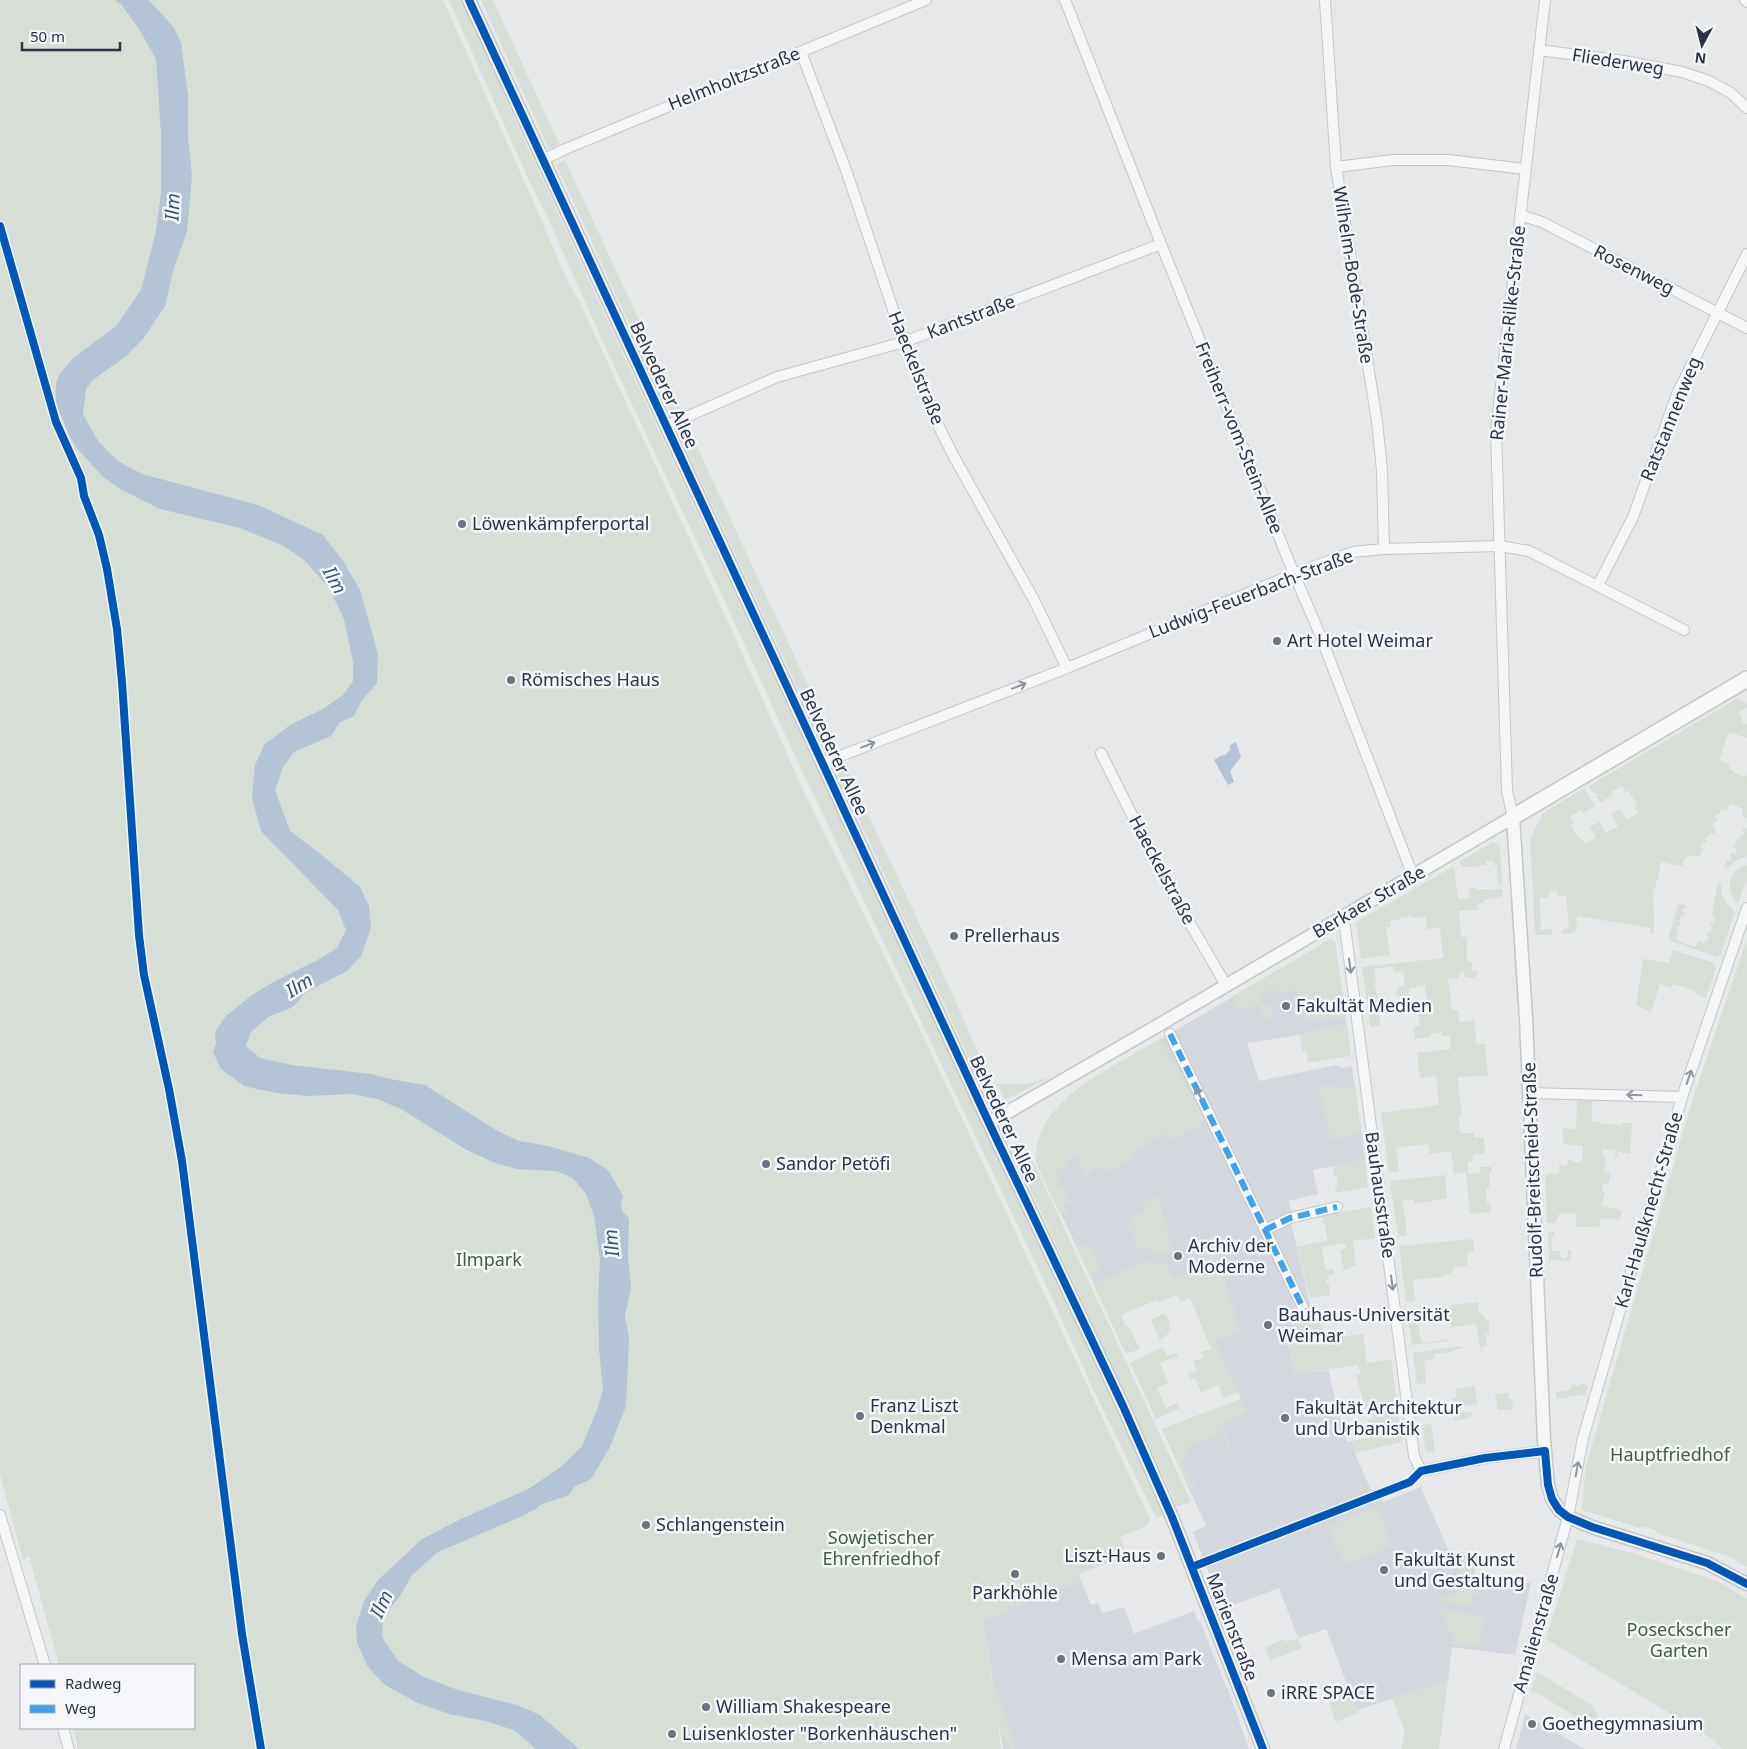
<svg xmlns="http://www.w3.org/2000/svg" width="1747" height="1749" font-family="'Noto Sans',sans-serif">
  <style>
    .built { fill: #d4d7dd }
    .green { fill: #d6ded6 }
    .water { fill: #b4c4d5 }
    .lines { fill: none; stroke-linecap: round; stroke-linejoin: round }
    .minor-casing { stroke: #c4c6c8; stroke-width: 12 }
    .tertiary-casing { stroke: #c4c6c8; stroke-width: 15 }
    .secondary-casing { stroke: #c4c6c8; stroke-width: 18 }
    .minor { stroke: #f5f6f7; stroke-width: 10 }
    .tertiary { stroke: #f5f6f7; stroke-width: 12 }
    .secondary { stroke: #f8f8f8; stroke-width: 15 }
    .quiet { stroke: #3ea3ec; stroke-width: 6; stroke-dasharray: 12 6; stroke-linecap: butt }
    .cycleway-casing { stroke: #f4f6f9; stroke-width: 11 }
    .cycleway { stroke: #0057b8; stroke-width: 8 }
    .oneway { stroke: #90959e }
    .poi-dot { fill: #6c737f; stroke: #f4f6f9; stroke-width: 2 }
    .labels { text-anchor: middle; stroke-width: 5; stroke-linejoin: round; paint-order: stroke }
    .street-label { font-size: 18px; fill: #2b3445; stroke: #f4f6f9 }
    .poi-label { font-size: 18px; fill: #2b3445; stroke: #f4f6f9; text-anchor: start }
    .park-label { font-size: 18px; fill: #3f6138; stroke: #f4f6f9 }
    .water-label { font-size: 19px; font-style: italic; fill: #34527a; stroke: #f4f6f9 }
  </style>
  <rect width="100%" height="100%" fill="#e6e8ea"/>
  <path class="built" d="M1331,939L1335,942L1347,1028L1247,1043L1259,1081L1336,1065L1342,1068L1352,1066L1365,1160L1313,1170L1318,1194L1288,1201L1292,1212L1290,1218L1314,1321L1284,1330L1295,1374L1329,1370L1333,1391L1347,1442L1352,1441L1356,1456L1370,1488L1383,1502L1421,1487L1455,1566L1461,1564V1576L1531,1583L1515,1655L1452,1647L1448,1681L1357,1710L1326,1629L1298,1638L1279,1588L1223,1609L1193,1532L1206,1526L1162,1429L1241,1399L1214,1341L1221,1265L1172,1279L1166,1264L1099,1294L1036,1161L1039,1139L1045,1124L1070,1095L1084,1084Z
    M1081,1580L1091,1605L1098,1603L1102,1613L1124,1607L1134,1634L1194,1611L1198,1621L1200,1620L1226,1687H1227L1249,1749H1003L983,1620Z
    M1525,1714L1571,1741L1584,1749H1516Z"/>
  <path class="green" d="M0,0H443L538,212L569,285L579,301L718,600L803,790L918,1025L1150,1519L1148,1524L1136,1531L1120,1537L1125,1552L1123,1558L1079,1574L1081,1580L983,1620L991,1677L1016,1749H1009L998,1722L1001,1749H78L73,1728H194V1665H59L29,1556L23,1560L0,1474Z
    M449,0H462L525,142L620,348L1158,1499L1163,1515L1156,1518L1093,1389L1047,1287L790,745L722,595L612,362L546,214L530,183Z
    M481,0H493L559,144L549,149Z
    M565,160L683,415L673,419L556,164Z
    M686,423L837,748L828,753L676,427Z
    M1738,698L1747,704V707L1739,712L1743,723L1747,724V738L1729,732L1719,760L1730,764L1728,769L1734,771V773L1745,777L1747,772V818L1742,816L1744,809L1730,804L1727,811L1722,809L1719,814L1717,813L1715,817L1718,818L1717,822L1714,821L1713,825L1714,826V829L1716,830L1714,834L1711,833L1709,836L1707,835L1705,839L1707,840L1706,843L1703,842L1701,847L1703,848L1699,857L1690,855L1684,860L1682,866L1661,862L1655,889H1653C1652,903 1656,919 1653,934H1650L1651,928L1577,916L1576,931L1572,933L1562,934V929L1569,928L1566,896H1557L1556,891L1549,892V897L1540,898L1541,930L1552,929V935H1537L1535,933L1530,839L1543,813L1584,788L1595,806L1584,813L1581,810L1570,816L1574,823L1571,825L1579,839L1581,838L1585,844L1596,838L1590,827L1599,822L1606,833L1618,826L1611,814L1620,809L1627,820L1638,813L1635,807L1637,805L1629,791L1626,792L1622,786L1611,792L1613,795L1601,802L1596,798L1598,795L1593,792L1589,786Z
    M842,759L945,978L990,1080L981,1084L833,763Z
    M1747,827V856L1735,861L1726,869L1724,867L1727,860L1730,861L1732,857L1730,855L1731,852L1735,854L1737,849L1734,847L1738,838L1740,839L1741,835L1743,836L1745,832L1742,831L1744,828L1746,829Z
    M1493,842L1500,846L1502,885H1498L1497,865H1493V861H1486V865H1479V867H1463L1459,862Z
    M1747,865V878L1738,903C1724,892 1728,869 1747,865Z
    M1454,866L1458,899L1470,898L1469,889L1476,888L1477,890L1502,889L1503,896L1484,900V903H1478V910L1459,911L1461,937H1467V961L1472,962V971H1478L1477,975L1473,978H1466L1464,972L1459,973L1458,978L1448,979L1452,1010H1458L1459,1022L1475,1020L1476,1044H1485L1488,1076L1458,1077V1081L1462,1115L1459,1117L1460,1133H1474V1138L1484,1137L1485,1154L1473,1155V1161L1468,1162V1174L1480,1173V1167H1492V1172L1489,1173V1188L1486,1189L1487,1204H1491V1212L1470,1214L1466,1172L1454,1174L1451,1151L1430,1154L1428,1144L1396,1148L1399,1171L1389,1172L1381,1113L1439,1105L1436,1076L1420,1078L1417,1053L1451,1049L1450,1035L1442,1036V1032L1430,1034V1037L1415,1039L1414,1027L1420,1026L1416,1001L1419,1000L1420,1003L1427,1002L1425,985L1409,989V995L1397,997L1396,992L1398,987L1405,986L1403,972L1394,973L1393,966L1374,969L1376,981L1374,982L1379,1007L1377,1008L1381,1026L1370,1027L1362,967L1443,958L1440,928L1427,929L1426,917L1413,918V916L1401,917V919L1391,921V927H1386L1390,955L1361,959L1356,922Z
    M1718,882L1721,885C1721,897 1726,904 1735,912L1720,955L1717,957L1669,940V935L1679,903L1687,906L1686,909L1683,908L1682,912L1685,913L1684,917L1681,916L1679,922L1681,923L1680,926H1677L1676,930L1678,931L1676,940L1695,947L1698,941L1704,944L1705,940L1707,941L1709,936H1706L1707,932L1710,933L1712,927L1710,925L1711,922L1714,923L1715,919L1712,914Z
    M1331,939L1335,942L1346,1017L1303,1023L1301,1013L1306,1012L1305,1001L1300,1002L1298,990L1276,993L1275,989L1268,990V994L1261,995L1262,1005L1271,1004L1273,1019L1264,1020L1259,1006L1237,1009L1233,996Z
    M1747,940V1567L1728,1556L1657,1533L1656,1530L1642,1526L1640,1528L1582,1510L1586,1466L1693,1098Z
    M1673,950L1714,963L1716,967L1706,998L1696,994V991L1673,984L1671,988L1660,984L1651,1012L1636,1005L1643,959L1669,963Z
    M1347,1024L1351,1056L1308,1063L1306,1051H1302L1300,1035L1314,1029Z
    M1160,1039L1205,1119L1200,1121L1202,1125L1173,1139L1164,1134L1137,1150L1130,1161L1106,1172L1104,1167L1099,1170L1098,1167L1092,1169L1093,1172L1085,1175L1076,1156L1064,1162L1066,1167L1055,1172L1060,1181L1057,1183L1059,1188L1063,1187L1070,1202L1063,1205L1066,1212L1061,1215C1056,1205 1036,1167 1036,1159C1035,1099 1117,1065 1160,1039Z
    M1051,1077L1005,1100L997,1084H1025Z
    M1325,1084L1355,1090L1361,1133L1331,1140L1318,1086Z
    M1577,1101H1592V1121L1601,1122V1124L1622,1125V1123H1632L1630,1154L1618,1152L1617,1157H1615L1616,1150L1603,1149V1156H1606L1604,1172L1611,1173L1608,1184L1603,1183L1601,1191L1605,1192L1602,1205L1622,1211L1620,1220L1601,1218L1599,1227H1576V1213L1559,1214L1555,1223H1547L1545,1176L1547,1174L1559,1173V1165L1567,1166L1568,1159L1571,1160L1572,1162H1582L1583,1146L1563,1144V1128L1576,1129Z
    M1023,1143L1033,1161L1191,1502L1177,1506L1012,1149Z
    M1365,1160L1368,1187L1336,1193L1335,1187L1338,1186L1336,1179H1338L1337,1175L1335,1176L1333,1166Z
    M1445,1175L1447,1198L1415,1204L1414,1199L1403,1201L1407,1236L1398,1237L1390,1181Z
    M1156,1197H1158L1174,1253L1151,1255L1150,1249L1139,1250L1128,1226L1133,1217L1146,1210L1143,1203Z
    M1371,1207L1375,1238L1353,1241L1356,1266L1344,1270L1340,1250L1346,1248L1345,1243L1322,1247L1325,1270L1334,1269L1335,1274L1328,1276L1329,1279H1326L1327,1284H1329L1330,1295L1310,1298L1297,1247L1328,1240L1322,1216Z
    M1554,1231V1237H1551L1552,1251H1560V1256L1562,1258H1567L1568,1251H1572L1569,1262L1549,1259L1548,1232Z
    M1215,1235L1225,1259L1220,1261L1239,1332L1214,1341L1239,1392L1224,1398L1218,1385L1201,1392L1195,1378L1191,1379L1188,1374L1197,1370L1193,1361L1203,1358L1201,1352L1211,1349L1190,1298L1180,1302L1176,1295L1159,1303L1157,1300L1123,1314L1122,1318L1125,1325L1129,1327L1140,1349L1126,1354L1093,1284L1141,1262L1166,1263L1172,1278L1209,1268L1202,1242Z
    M1473,1239L1474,1252L1468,1253L1467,1266L1454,1268L1451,1273L1441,1277L1413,1280L1415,1301L1406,1302L1399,1246Z
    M1090,1244L1101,1271L1090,1276L1077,1249Z
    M1478,1302L1479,1314H1482L1489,1323V1334H1486L1487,1346H1482V1356L1476,1324L1451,1327L1449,1317L1418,1321L1421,1343L1450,1339L1448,1341L1412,1345L1407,1310Z
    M1165,1313C1171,1325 1173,1333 1160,1340L1151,1320Z
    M1320,1314L1323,1336L1343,1332L1344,1337L1363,1334L1367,1363L1391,1359L1402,1442L1355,1453L1352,1441L1371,1437L1368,1420L1374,1418L1371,1408L1365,1409L1356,1375L1361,1374L1358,1365L1295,1374L1284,1329L1314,1321L1313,1315Z
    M1460,1346L1464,1348L1453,1350V1352L1434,1354V1359L1424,1361L1426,1383L1417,1384L1413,1353Z
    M1163,1347L1167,1356L1176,1353L1178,1356L1160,1363L1168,1383L1157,1388L1166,1408L1177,1403L1180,1408L1156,1419L1130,1363Z
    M1580,1383L1588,1385L1586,1395L1569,1396V1398L1556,1399V1392L1568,1391L1572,1384L1579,1387Z
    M1475,1386L1477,1404L1461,1406L1459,1409V1413L1473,1412L1470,1418L1455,1421L1452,1398H1456L1455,1389Z
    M1508,1393L1509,1399H1512L1513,1409L1498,1410L1495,1394Z
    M1241,1399L1247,1412L1221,1424L1232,1450L1230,1451L1221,1432L1185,1448L1189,1457L1182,1461L1194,1487L1189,1489L1162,1429Z
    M1431,1424L1435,1452L1426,1453L1422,1425Z
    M1377,1507L1392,1546L1344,1565L1328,1526Z
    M1577,1539L1635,1554L1717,1581L1747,1599V1749H1723L1711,1738L1546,1639Z
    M1481,1554L1483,1565L1475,1568L1473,1577L1484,1579L1481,1595L1475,1594L1472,1595L1471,1606L1468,1607L1438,1600L1457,1592L1453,1580L1461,1576L1462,1555Z
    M1440,1608L1485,1617L1479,1647L1453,1644L1454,1634L1450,1635Z
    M1298,1638L1302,1648L1270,1660L1265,1647L1284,1639L1286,1642Z
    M1537,1672L1590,1704C1600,1713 1600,1719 1594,1731L1581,1724L1583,1721L1534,1691L1530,1694Z
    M1448,1681L1439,1749H1401L1405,1733L1393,1699Z
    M1350,1692L1358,1713L1335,1722L1329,1698Z"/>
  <path class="water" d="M115,0H148L162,14L174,28L181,43L188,95V137L192,176L187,232L174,267L165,306L143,339L125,357L94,379L86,389L83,414L98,441L118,461L142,474L258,505L323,535L343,561L360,590L378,654L377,683L362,700L354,716L340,722L331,736L294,752L283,767L275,790L290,831L322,855L360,887L369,906L371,928L361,956L347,971L306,992L293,1007L268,1017L251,1032L246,1046L260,1058L292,1065L371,1074L390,1079L425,1085L496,1130L519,1141L548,1146L589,1158L608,1170L623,1196L621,1205L622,1211L629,1218L628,1256L631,1288L625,1316L629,1337L626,1406L610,1447L591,1479L574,1487L569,1495L540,1505L536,1509L520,1517L438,1552L412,1575L400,1596L383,1617L382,1637L398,1661L424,1677L458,1690L517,1705L540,1715L579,1749H536L514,1730L485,1721L449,1714L418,1703L385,1685L368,1667L357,1643L356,1626L364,1601L378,1580L422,1539L459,1520L530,1488L562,1466L582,1446L597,1410L603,1389L599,1349L598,1297L600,1259L594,1216L586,1194L573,1178L556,1171L517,1169L495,1163L465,1149L401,1109L377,1099L353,1094L307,1096L276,1093L244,1086L221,1069L213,1052L216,1044L215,1032L226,1016L252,995L275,981L316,961L337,948L346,930L338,910L261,831L252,798L255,765L264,745L290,725L323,709L343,695L353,681V662L344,619L329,588L304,560L284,546L240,528L160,509L122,490L103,477L76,447L69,435L56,403V384L60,374L72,359L116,326L141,290L156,231L161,193V134L156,59L139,29L121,4Z
    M1236,742L1241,757L1230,771L1234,782L1228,785L1214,760L1222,755L1224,756L1230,750V745Z"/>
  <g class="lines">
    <g class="minor-casing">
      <path id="minor" d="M1065,0L1161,244L1294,574L1319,632L1413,876
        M1325,0L1336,167L1377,421L1382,470L1384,549
        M1745,0L1747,2
        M1539,50L1624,61L1682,72L1709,81L1731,93L1747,108
        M801,52L846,170L904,342L935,419L953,455L1034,600L1067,668
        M543,160L563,150L926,0
        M1336,167L1393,160H1448L1525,169
        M1520,215L1542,222L1747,328
        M666,426L777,377L904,342L1161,244
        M1598,585L1633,517L1677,394L1747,254
        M1101,753L1164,879L1226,985
        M823,764L843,755L1067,668L1294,574L1353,552L1384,549L1500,546L1529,551L1684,630
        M1513,817L1507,791L1496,430L1545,0
        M1339,919L1345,927L1414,1456L1421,1471L1485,1458L1545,1451
        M1170,1034L1304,1310
        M1529,1093L1682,1097
        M1265,1230L1290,1218L1337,1207
        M0,1515L45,1665
        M63,1728L69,1749
        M1504,1749L1568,1517L1583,1438L1682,1097L1747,908"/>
    </g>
    <g class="tertiary-casing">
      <path id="tertiary" d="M469,0L989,1123L1123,1406L1172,1517L1263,1749
        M989,1123L1164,1022L1513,817L1526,1018L1544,1440L1548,1485L1552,1499L1559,1510L1568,1517L1592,1527L1707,1563L1747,1584"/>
    </g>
    <g class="secondary-casing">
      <path id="secondary" d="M1513,817L1747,679"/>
    </g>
    <use href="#minor" class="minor"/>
    <use href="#tertiary" class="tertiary"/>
    <use href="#secondary" class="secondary"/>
    <path class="quiet" d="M1170,1034L1304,1310
      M1265,1230L1290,1218L1337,1207"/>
    <g class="cycleway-casing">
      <path id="cycleway" d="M469,0L989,1123L1123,1406L1172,1517L1263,1749
        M0,226L56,422L81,478L84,496L99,535L107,569L117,629L122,682L139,935L144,975L169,1089L182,1161L242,1634L261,1749
        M1192,1567L1410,1482L1421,1471L1485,1458L1545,1451L1548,1485L1552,1499L1559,1510L1568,1517L1592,1527L1707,1563L1747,1584"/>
    </g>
    <use href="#cycleway" class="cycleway"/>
  </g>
  <defs><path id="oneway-shaft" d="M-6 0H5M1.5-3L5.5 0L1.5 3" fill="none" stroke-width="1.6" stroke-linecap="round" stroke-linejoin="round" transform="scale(1.25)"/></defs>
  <g class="oneway">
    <use href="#oneway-shaft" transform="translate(1019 686) rotate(-21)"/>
    <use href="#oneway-shaft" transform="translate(868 745) rotate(-21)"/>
    <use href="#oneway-shaft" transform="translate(1350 966) rotate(82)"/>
    <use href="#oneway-shaft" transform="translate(1689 1077) rotate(-71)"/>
    <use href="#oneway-shaft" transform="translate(1199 1094) rotate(-116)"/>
    <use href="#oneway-shaft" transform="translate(1634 1095) rotate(-178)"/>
    <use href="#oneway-shaft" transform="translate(1392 1283) rotate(82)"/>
    <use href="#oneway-shaft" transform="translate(1577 1469) rotate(-80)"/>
    <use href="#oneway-shaft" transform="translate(1559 1550) rotate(-74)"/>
  </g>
  <g class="poi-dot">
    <circle cx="462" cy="524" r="5"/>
    <circle cx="1277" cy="641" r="5"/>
    <circle cx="511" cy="680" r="5"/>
    <circle cx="954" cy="936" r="5"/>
    <circle cx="1286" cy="1006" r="5"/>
    <circle cx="766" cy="1164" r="5"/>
    <circle cx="1178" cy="1256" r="5"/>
    <circle cx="1268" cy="1325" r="5"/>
    <circle cx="860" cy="1416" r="5"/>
    <circle cx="1285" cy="1418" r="5"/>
    <circle cx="646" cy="1525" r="5"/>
    <circle cx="1161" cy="1556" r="5"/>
    <circle cx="1384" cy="1570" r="5"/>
    <circle cx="1015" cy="1574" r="5"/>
    <circle cx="1061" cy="1659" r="5"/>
    <circle cx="1271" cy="1693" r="5"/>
    <circle cx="706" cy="1707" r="5"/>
    <circle cx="1532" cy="1724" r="5"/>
    <circle cx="672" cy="1734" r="5"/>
  </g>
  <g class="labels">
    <g class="street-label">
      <text transform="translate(1618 62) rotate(9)" y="6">Fliederweg</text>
      <text transform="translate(734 79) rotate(-22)" y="6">Helmholtzstraße</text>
      <text transform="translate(1634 270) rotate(27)" y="6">Rosenweg</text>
      <text transform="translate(1353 275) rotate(81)" y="6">Wilhelm-Bode-Straße</text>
      <text transform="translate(971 317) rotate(-21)" y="6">Kantstraße</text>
      <text transform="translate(1508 333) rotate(-84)" y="6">Rainer-Maria-Rilke-Straße</text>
      <text transform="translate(916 368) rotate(68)" y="6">Haeckelstraße</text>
      <text transform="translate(664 385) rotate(65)" y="6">Belvederer Allee</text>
      <text transform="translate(1671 419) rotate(-68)" y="6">Ratstannenweg</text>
      <text transform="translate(1239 438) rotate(68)" y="6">Freiherr-vom-Stein-Allee</text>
      <text transform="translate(1251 594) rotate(-21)" y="6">Ludwig-Feuerbach-Straße</text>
      <text transform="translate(834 752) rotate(65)" y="6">Belvederer Allee</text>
      <text transform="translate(1162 870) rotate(62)" y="6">Haeckelstraße</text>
      <text transform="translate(1369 902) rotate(-30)" y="6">Berkaer Straße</text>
      <text transform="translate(1004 1119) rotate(65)" y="6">Belvederer Allee</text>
      <text transform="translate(1533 1170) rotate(-92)" y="6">Rudolf-Breitscheid-Straße</text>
      <text transform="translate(1380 1195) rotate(82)" y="6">Bauhausstraße</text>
      <text transform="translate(1649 1210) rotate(-74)" y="6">Karl-Haußknecht-Straße</text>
      <text transform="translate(1232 1627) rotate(69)" y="6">Marienstraße</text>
      <text transform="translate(1536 1633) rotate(-74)" y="6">Amalienstraße</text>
    </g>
    <g class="poi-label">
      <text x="472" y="530">Löwenkämpferportal</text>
      <text x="1287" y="647">Art Hotel Weimar</text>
      <text x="521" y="686">Römisches Haus</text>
      <text x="964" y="942">Prellerhaus</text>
      <text x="1296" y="1012">Fakultät Medien</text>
      <text x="776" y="1170">Sandor Petöfi</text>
      <text x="1188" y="1252">Archiv der<tspan x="1188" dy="21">Moderne</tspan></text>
      <text x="1278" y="1321">Bauhaus-Universität<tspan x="1278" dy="21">Weimar</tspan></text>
      <text x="870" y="1412">Franz Liszt<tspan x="870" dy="21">Denkmal</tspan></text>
      <text x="1295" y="1414">Fakultät Architektur<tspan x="1295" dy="21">und Urbanistik</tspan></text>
      <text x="656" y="1531">Schlangenstein</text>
      <text x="1151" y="1562" text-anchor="end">Liszt-Haus</text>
      <text x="1394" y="1566">Fakultät Kunst<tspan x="1394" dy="21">und Gestaltung</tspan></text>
      <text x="1015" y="1599" text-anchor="middle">Parkhöhle</text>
      <text x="1071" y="1665">Mensa am Park</text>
      <text x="1281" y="1699">iRRE SPACE</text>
      <text x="716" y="1713">William Shakespeare</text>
      <text x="1542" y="1730">Goethegymnasium</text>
      <text x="682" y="1740">Luisenkloster "Borkenhäuschen"</text>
    </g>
    <g class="park-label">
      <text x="489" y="1266">Ilmpark</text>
      <text x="1670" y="1461">Hauptfriedhof</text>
      <text x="881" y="1544">Sowjetischer<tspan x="881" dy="21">Ehrenfriedhof</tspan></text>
      <text x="1679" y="1636">Poseckscher<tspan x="1679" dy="21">Garten</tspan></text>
    </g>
    <g class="water-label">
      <text transform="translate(172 207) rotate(-88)" y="7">Ilm</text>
      <text transform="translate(335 580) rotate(61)" y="7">Ilm</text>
      <text transform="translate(299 985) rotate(-32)" y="7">Ilm</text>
      <text transform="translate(611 1243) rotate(-95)" y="7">Ilm</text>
      <text transform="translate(381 1604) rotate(-65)" y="7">Ilm</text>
    </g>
  </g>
  <rect x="20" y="1664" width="175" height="65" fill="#f4f6f9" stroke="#a4a8b1"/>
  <rect x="30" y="1680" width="25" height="8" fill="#0057b8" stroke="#a4a8b1"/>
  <text x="65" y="1689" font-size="15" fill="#2b3445">Radweg</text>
  <rect x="30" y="1705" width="25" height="8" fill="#3ea3ec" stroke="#a4a8b1"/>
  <text x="65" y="1714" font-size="15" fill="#2b3445">Weg</text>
  <g transform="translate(1702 45) rotate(187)" stroke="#f4f6f9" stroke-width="4" paint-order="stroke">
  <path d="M0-4L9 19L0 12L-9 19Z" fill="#2b3445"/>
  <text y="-8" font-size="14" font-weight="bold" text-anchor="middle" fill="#2b3445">N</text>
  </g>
  <path d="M22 42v8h98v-8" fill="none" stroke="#2b3445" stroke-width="2.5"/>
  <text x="30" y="42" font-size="15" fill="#2b3445" stroke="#f4f6f9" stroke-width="4" paint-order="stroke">50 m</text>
</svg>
